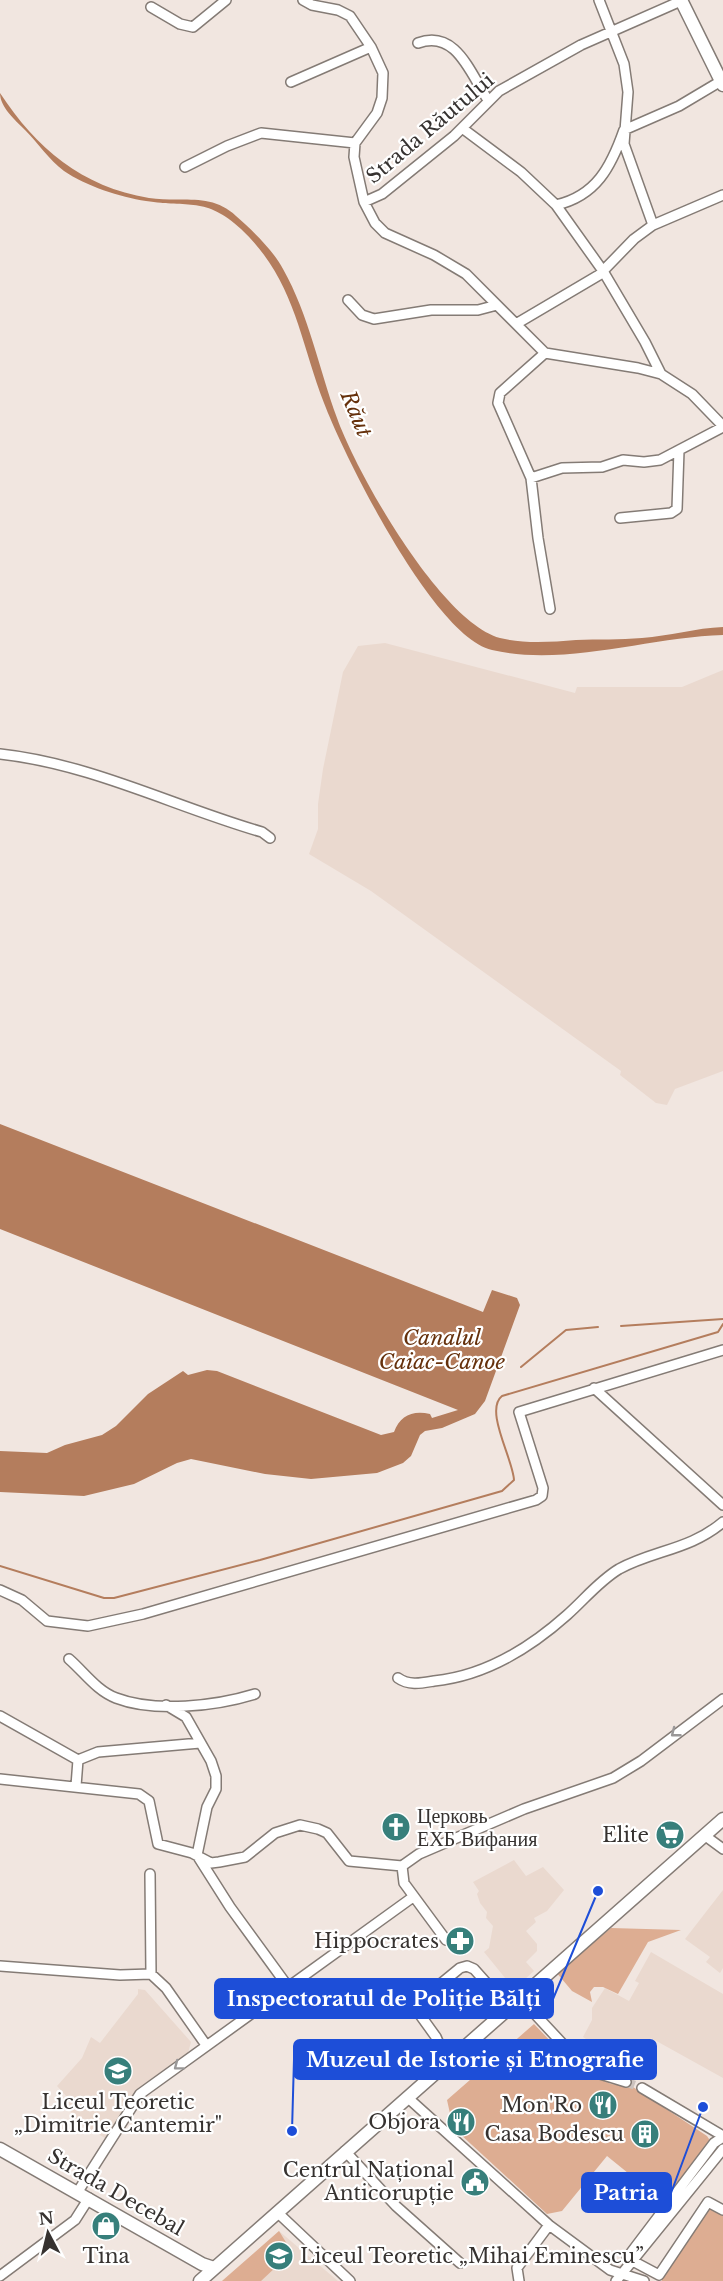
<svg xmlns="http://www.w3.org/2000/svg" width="723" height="2281" font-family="'Libre Baskerville',serif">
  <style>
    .built { fill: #ead9cf }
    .green { fill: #ddad92 }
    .water { fill: #b47d5d }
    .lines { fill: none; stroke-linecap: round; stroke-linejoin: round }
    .stream { stroke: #b47d5d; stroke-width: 2 }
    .minor-tunnel { stroke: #ccc2bd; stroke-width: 9; stroke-dasharray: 9 4.5; stroke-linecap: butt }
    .minor-casing { stroke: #847b75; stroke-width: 12 }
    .major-casing { stroke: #847b75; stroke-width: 15 }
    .minor { stroke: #fff; stroke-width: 9 }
    .major { stroke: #fff; stroke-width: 12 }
    .oneway { stroke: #9a9898 }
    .labels { text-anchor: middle; stroke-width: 4.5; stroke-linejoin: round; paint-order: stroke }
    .street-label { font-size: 20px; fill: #363230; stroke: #fff }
    .poi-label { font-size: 20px; fill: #363230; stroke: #fff; text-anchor: end }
    .water-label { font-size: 21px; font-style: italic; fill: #66310c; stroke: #fff }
    .leader { fill: none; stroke: #1d4ed8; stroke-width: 2 }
    .callout-dot { fill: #1d4ed8; stroke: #fff; stroke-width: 2 }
    .callout { fill: #1d4ed8; stroke: #1d4ed8; stroke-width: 2 }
    .callout-label { font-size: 21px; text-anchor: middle; font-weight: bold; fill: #fff }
  </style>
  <rect width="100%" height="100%" fill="#f1e6e0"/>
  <path class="built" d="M385,643L575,693L577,687H682L723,670V1071L675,1089L667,1105L656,1103L620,1075L621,1071L371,891L309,854L318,829V804L323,769L343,672L358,646Z
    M514,1860L526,1876L543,1867L564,1890L547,1911L534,1918L536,1922L526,1931L537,1944V1951L526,1962L534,1971L514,1989L484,1952L489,1948L493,1926L486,1918L487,1912L480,1903L477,1894L479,1891L473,1882Z
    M723,1890V1968L720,1973L706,1962L710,1957L685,1939Z
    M651,1952L723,1994V2078L651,2038L630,2071L623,2073L596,2058L600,2051L599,2048L591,2045L592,2043L583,2037L592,2020V2008L605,1988L629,2001L639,1983L635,1981Z
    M138,1989L145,1990L191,2042L188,2053L136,2091L105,2138L69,2117L72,2114L67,2097L57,2086L82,2058L91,2037L100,2043L138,1994Z
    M279,2231L338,2281H222Z"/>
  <path class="green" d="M611,1928L681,1930L648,1942L618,1994L603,1987H594L590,1992L592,2002L572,1991L556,1972Z
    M534,2024L577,2069L611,2084L633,2087L707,2136L711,2142L665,2203L607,2156L562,2211L547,2214L447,2122L451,2118L447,2100Z
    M708,2202L723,2210V2281H662L659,2275Z
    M279,2231L292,2252L261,2281H222Z"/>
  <path class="water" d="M0,93C36,148 82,187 149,198C180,203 211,192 236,216C252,230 273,250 283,269C309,315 319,369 337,418C357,474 441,622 500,638C524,644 551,642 576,640C598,639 620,640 642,638C669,636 696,628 723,627V635C650,637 565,667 492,650C434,637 345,458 324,403C299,338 295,280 241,229C205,196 189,208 146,201C120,197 86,186 64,171C49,160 38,143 25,130C15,120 0,107 0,93Z
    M0,1124L483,1312L492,1290L517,1298L520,1305L485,1401L475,1414L442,1428L425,1431L420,1435L411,1456L403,1463L377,1473L311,1479L265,1474L191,1459L177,1463L134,1484L84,1496L0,1492V1451L47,1453L65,1445L102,1435L116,1426L148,1394L183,1371L188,1375L207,1370L217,1371L381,1435L394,1432C400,1416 412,1410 430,1414L432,1418L458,1410L0,1229Z"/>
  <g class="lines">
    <path class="stream" d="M621,1326L723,1319
      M521,1367L566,1330L598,1327
      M0,1566L104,1598H114L260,1560L502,1491L514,1480C513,1459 484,1410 502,1396L718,1332L723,1324"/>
    <path class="minor-tunnel" d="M626,2082L642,2088"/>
    <g class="minor-casing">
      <path id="minor" d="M303,0L312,5L338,10L350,16L371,47L383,73L382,98L377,113L355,143L354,157L364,202L375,223L385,233L434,255L466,274L545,353L638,368L661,374L692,394L723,426
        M599,0L624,64L628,92L624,144L653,225
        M151,7L180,24L193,27L226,0
        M418,43C456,29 470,73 488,100
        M291,82L371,47
        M462,128L521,172L556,205L603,271L645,342L661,374
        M185,167L227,146L261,133L355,143
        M364,202L382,194L454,136L499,91L581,45L681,1
        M556,205C596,196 611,167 624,130L679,106L721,81
        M348,300L362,315L374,319L431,310H478L497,305
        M516,324L599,275L634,239L653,225L723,195
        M545,353L500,393L498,403L531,478L538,538L550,609
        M531,478L562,468L602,467L623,460L644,462L660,460L723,427
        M620,518L671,513L677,509L679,450
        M0,754C92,764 175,807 262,832L270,838
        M594,1388L723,1505
        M0,1590L22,1600L47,1621L88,1626L143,1614L536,1500L542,1496L543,1488L519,1412L723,1350
        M69,1659C84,1672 97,1691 116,1698C155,1713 216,1706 255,1694
        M398,1678C409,1686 422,1683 434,1681C485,1676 530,1648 567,1615C585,1599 599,1581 619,1569C654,1550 690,1550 723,1522
        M166,1705L186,1717L211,1761L216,1776V1789L207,1807L197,1855L230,1907L289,1988
        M0,1716L78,1760L76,1786
        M78,1760L98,1752L200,1743
        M0,1779L139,1794L149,1801L158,1844L192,1853L211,1863L219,1862L245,1857L275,1833L300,1825L318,1829L327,1833L349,1861L402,1866
        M704,1835L723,1849
        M402,1866L419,1854L524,1809L613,1778L641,1761L723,1699
        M402,1866L404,1883L446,1940
        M150,1874L151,1974
        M0,1966L120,1975L151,1974L166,1988L206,2045
        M520,1998L587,2070L626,2082
        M447,2062L436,2037L418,2012L421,2000L460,1968L467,1966L474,1969L509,2008
        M642,2088L723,2136
        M407,2097L549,2225L610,2270L644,2281
        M723,2137L714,2143L627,2258L659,2275L708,2202L723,2210
        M345,2151L396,2206L460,2263
        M77,2193L140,2094L413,1897
        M277,2212L350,2281
        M0,2276L75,2220L89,2198
        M519,2281L517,2268L549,2225
        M616,2281L723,2149"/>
    </g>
    <g class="major-casing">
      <path id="major" d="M681,0L723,85
        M0,2149L202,2264L214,2268
        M200,2281L723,1819"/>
    </g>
    <use href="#minor" class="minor"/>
    <use href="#major" class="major"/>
  </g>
  <defs><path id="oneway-chevron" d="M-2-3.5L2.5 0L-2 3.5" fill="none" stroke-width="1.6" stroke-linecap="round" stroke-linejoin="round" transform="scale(1.5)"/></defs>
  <g class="oneway">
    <use href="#oneway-chevron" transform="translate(675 1733) rotate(142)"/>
    <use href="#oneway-chevron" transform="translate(178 2066) rotate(143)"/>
  </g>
  <defs>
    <g id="church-disc" transform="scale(1.5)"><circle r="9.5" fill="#377f7b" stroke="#fff"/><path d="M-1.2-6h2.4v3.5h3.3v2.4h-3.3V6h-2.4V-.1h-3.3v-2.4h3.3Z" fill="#fff"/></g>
    <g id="supermarket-disc" transform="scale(1.5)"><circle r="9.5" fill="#377f7b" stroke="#fff"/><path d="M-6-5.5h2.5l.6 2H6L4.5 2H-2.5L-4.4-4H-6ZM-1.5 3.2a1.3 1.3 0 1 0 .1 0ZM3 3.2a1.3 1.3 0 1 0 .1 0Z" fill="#fff"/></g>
    <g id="pharmacy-disc" transform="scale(1.5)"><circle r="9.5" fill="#377f7b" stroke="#fff"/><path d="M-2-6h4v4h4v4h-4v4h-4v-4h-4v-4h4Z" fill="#fff"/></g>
    <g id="school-disc" transform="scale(1.5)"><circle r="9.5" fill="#377f7b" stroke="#fff"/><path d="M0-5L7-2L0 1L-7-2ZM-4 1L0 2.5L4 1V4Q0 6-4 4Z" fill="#fff"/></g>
    <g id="restaurant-disc" transform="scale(1.5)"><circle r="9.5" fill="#377f7b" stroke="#fff"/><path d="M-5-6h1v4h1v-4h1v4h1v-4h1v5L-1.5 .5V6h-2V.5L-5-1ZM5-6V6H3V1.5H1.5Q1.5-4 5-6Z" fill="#fff"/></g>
    <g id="building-disc" transform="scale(1.5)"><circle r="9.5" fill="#377f7b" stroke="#fff"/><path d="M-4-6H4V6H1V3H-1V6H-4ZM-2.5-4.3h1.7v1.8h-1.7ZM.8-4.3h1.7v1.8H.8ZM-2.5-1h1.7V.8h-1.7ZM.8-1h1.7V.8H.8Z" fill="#fff"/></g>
    <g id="civic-disc" transform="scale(1.5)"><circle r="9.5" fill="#377f7b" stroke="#fff"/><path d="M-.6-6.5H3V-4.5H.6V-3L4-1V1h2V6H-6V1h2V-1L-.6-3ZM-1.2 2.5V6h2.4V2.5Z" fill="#fff"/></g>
    <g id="shop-disc" transform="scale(1.5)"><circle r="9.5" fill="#377f7b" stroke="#fff"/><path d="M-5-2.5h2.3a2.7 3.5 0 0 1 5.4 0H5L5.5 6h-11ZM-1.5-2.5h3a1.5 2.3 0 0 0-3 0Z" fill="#fff"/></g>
  </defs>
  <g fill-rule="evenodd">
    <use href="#church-disc" x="396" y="1827"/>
    <use href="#supermarket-disc" x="670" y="1835"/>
    <use href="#pharmacy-disc" x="460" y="1941"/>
    <use href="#school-disc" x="118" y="2071"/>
    <use href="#restaurant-disc" x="603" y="2105"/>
    <use href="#restaurant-disc" x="461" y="2122"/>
    <use href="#building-disc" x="645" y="2134"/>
    <use href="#civic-disc" x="475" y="2182"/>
    <use href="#shop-disc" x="106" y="2226"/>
    <use href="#school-disc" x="279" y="2256"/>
  </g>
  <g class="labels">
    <g class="street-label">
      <text transform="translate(430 128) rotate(-40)" y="7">Strada Răutului</text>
      <text transform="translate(116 2192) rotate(30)" y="7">Strada Decebal</text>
    </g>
    <g class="poi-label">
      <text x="417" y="1823" text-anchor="start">Церковь<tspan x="417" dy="23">ЕХБ Вифания</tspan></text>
      <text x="649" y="1842">Elite</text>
      <text x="439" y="1948">Hippocrates</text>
      <text x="118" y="2109" text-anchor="middle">Liceul Teoretic<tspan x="118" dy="23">„Dimitrie Cantemir"</tspan></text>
      <text x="582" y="2112">Mon'Ro</text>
      <text x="440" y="2129">Objora</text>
      <text x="624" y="2141">Casa Bodescu</text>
      <text x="454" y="2177">Centrul Național<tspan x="454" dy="23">Anticorupție</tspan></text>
      <text x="106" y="2263" text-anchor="middle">Tina</text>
      <text x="300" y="2263" text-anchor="start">Liceul Teoretic „Mihai Eminescu”</text>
    </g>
    <g class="water-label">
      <text transform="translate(356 414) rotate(67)" y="7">Răut</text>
      <text x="442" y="1345">Canalul<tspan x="442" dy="24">Caiac-Canoe</tspan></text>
    </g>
  </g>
  <path class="leader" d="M598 1891L553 1999M292 2131L294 2059M703 2107L671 2193"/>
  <g class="callout-dot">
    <circle cx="598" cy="1891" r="6"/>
    <circle cx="292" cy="2131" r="6"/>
    <circle cx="703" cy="2107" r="6"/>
  </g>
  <g class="callout">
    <rect x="215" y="1979" width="338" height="39" rx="6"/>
    <rect x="294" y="2040" width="362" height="39" rx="6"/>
    <rect x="582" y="2173" width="89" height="39" rx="6"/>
  </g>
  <g class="callout-label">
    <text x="384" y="2006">Inspectoratul de Poliție Bălți</text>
    <text x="475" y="2067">Muzeul de Istorie și Etnografie</text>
    <text x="626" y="2200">Patria</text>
  </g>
  <g transform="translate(48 2233) rotate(353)" stroke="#ffffff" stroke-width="4.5" paint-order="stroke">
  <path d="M0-4.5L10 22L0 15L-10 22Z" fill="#363230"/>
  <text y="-9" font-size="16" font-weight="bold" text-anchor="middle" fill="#363230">N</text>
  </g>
</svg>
